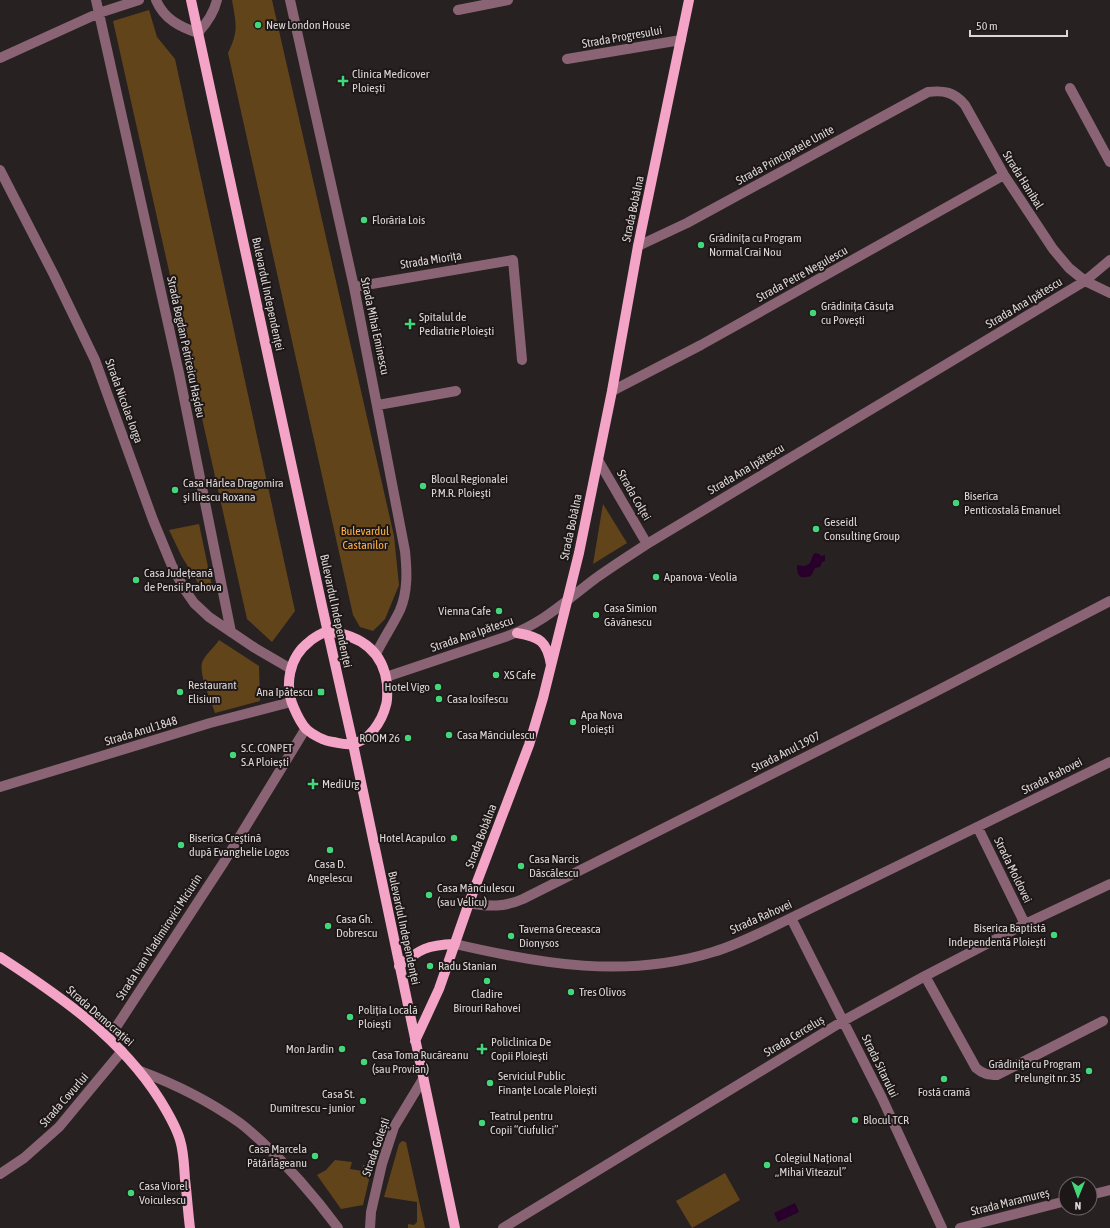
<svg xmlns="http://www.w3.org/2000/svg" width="1110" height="1228" font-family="'Asap Condensed',sans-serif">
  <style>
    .green { fill: #62441b }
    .water { fill: #28002b }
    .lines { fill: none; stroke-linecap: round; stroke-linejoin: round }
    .minor { stroke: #8a6474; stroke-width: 10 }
    .major { stroke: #f4a4c6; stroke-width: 10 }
    .poi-dot { fill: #43d77b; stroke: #1e1717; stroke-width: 1.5 }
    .labels { text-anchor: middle; stroke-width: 4; stroke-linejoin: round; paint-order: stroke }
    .poi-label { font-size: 12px; fill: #dcd7d7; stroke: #1e1717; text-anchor: start }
    .street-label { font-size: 12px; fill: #dcd7d7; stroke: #1e1717 }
    .park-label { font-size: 12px; fill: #ffb142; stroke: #1e1717 }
  </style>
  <rect width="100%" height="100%" fill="#282121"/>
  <path class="green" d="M232,0H272L394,536L399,585L385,619L373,631L360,627L353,615L228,53C239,30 236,24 232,0Z
    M149,10L157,37L175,59L295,611L272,642L247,619L113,21Z
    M603,504L627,543L593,564Z
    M199,524L212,586L209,593H204L202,589L182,557L169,530Z
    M219,640L259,666L260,701L215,713C211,700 199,676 202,663C205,654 214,648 219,640Z
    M402,1141L406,1142L425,1228H408V1224L414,1225L417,1222V1202L384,1197L399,1144Z
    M335,1160L352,1162L350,1169L362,1171L363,1165L372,1167L363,1205L341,1209L317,1175L326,1170Z
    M725,1173L740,1200L692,1228L676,1201Z"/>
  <path class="water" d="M815,553L819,554L821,556L825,555V561L822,562L820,567L815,568C814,570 813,572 812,574C810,577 809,577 806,577C798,579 797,572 797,565L805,566L810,563L813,555Z
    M795,1203L799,1212L778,1222L774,1213Z"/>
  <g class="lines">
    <path class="minor" d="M96,0L179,373L231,632
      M156,0C164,19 180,27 198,33C207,23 214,13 217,0
      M290,0L354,287L405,551C407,571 408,591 400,610C393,625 383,639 376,654
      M458,10L508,0
      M0,58L99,13L139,0
      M567,59L681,40
      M1070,88L1110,162
      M0,170L54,275L95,360L153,520L172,566L185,590L194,603L209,617L255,648L291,669
      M638,246L687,223L928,92C944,90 954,92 965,105L1004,175L1053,249L1069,268L1085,281L1110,293
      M354,287L513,260L522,360
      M612,391L701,345L1004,175
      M378,405L456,391
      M598,460L647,544
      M386,677L505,637C544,623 564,602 596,578C613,566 630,555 647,544L1085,281L1110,260
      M0,787L210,723L291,702
      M978,828L1025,924
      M469,903C489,907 505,907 523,899L929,695L1110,601
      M791,918L882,1098L942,1228
      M455,944C541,964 626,979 713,952C740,944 766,930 791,918L1110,762
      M925,976L976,1068C983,1074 988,1075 997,1075L1103,1021
      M109,1038L224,862L306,728
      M140,1071C175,1084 209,1101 240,1123C247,1128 254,1135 261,1141C289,1167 315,1197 338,1228
      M0,1174L24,1158L59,1127L122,1051
      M1090,1195L1110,1190
      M370,1228L371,1212L382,1164L394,1127L423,1079
      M503,1228L843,1021L925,976L1025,924L1110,884
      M960,1228L1066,1201"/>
    <path class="major" d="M191,0L322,606L353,744L455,1228
      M327,631C359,635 383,650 387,684C387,691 388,699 386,705C382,721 369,742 351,744C345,745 339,743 333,742C324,741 313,735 306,729C301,723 297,715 294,708C284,686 289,657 309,642C314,637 321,634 327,631Z
      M517,633C540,637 547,641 551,665
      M0,957C60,996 121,1038 160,1100C168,1113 176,1126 180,1140C184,1153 184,1166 185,1179C187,1196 188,1212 190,1228
      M399,966C420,949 427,945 455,944
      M415,1041L439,989L469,903L529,745L543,698L579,553L612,391L638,246L689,0"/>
  </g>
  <g class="poi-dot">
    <circle cx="258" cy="25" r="4"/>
    <path d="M341 75h4v4h4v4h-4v4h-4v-4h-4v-4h4z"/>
    <circle cx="364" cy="220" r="4"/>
    <circle cx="701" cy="245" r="4"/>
    <circle cx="813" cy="313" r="4"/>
    <path d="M408 318h4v4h4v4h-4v4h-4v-4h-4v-4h4z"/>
    <circle cx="423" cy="486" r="4"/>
    <circle cx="175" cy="490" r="4"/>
    <circle cx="956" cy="503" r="4"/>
    <circle cx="816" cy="529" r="4"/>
    <circle cx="656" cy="577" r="4"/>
    <circle cx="136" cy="580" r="4"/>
    <circle cx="499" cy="611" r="4"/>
    <circle cx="596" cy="615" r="4"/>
    <circle cx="496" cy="675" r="4"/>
    <circle cx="438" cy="687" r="4"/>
    <circle cx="180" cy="692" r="4"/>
    <rect x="317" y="688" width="8" height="8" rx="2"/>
    <circle cx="439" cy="699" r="4"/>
    <circle cx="573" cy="722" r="4"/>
    <circle cx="449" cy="735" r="4"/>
    <circle cx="408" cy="738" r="4"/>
    <circle cx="233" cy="755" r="4"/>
    <path d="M311 778h4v4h4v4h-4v4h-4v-4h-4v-4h4z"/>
    <circle cx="454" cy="838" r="4"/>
    <circle cx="181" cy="845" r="4"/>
    <circle cx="330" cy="850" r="4"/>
    <circle cx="521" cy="866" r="4"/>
    <circle cx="429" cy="895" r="4"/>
    <circle cx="328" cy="926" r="4"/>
    <circle cx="1054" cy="935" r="4"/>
    <circle cx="511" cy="936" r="4"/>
    <circle cx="430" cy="966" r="4"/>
    <circle cx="487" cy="981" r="4"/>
    <circle cx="571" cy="992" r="4"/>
    <circle cx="350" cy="1017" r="4"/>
    <circle cx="342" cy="1049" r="4"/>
    <path d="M480 1043h4v4h4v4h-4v4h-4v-4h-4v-4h4z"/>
    <circle cx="364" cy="1062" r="4"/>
    <circle cx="1089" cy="1071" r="4"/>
    <circle cx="944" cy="1079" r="4"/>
    <circle cx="490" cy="1083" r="4"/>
    <circle cx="363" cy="1101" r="4"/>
    <circle cx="855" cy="1120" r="4"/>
    <circle cx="482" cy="1123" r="4"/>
    <circle cx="315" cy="1156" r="4"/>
    <circle cx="767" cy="1165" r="4"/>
    <circle cx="131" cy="1193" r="4"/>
  </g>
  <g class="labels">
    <g class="poi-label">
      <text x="266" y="29">New London House</text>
      <text x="352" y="78">Clinica Medicover<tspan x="352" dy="14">Ploiești</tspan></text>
      <text x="372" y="224">Florăria Lois</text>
      <text x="709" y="242">Grădinița cu Program<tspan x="709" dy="14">Normal Crai Nou</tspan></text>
      <text x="821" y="310">Grădinița Căsuța<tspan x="821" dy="14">cu Povești</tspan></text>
      <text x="419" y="321">Spitalul de<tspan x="419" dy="14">Pediatrie Ploieşti</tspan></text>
      <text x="431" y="483">Blocul Regionalei<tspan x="431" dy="14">P.M.R. Ploieşti</tspan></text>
      <text x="183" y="487">Casa Hârlea Dragomira<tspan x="183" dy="14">şi Iliescu Roxana</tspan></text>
      <text x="964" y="500">Biserica<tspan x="964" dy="14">Penticostală Emanuel</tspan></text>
      <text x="824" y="526">Geseidl<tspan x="824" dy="14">Consulting Group</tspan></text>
      <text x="144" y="577">Casa Județeană<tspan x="144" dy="14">de Pensii Prahova</tspan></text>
      <text x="664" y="581">Apanova - Veolia</text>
      <text x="604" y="612">Casa Simion<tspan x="604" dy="14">Găvănescu</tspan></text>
      <text x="491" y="615" text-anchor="end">Vienna Cafe</text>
      <text x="504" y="679">XS Cafe</text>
      <text x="188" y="689">Restaurant<tspan x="188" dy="14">Elisium</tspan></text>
      <text x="430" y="691" text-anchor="end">Hotel Vigo</text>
      <text x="313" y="696" text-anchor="end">Ana Ipătescu</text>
      <text x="447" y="703">Casa Iosifescu</text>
      <text x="581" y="719">Apa Nova<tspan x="581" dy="14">Ploiești</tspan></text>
      <text x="457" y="739">Casa Mănciulescu</text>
      <text x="400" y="742" text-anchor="end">ROOM 26</text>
      <text x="241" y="752">S.C. CONPET<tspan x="241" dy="14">S.A Ploiești</tspan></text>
      <text x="322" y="788">MediUrg</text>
      <text x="189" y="842">Biserica Creştină<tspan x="189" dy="14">după Evanghelie Logos</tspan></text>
      <text x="446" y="842" text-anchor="end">Hotel Acapulco</text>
      <text x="529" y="863">Casa Narcis<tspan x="529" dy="14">Dăscălescu</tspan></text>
      <text x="330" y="868" text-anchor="middle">Casa D.<tspan x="330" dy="14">Angelescu</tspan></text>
      <text x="437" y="892">Casa Mănciulescu<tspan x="437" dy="14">(sau Velicu)</tspan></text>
      <text x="336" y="923">Casa Gh.<tspan x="336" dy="14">Dobrescu</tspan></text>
      <text x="1046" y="932" text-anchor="end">Biserica Baptistă<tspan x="1046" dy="14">Independentă Ploieşti</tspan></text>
      <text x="519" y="933">Taverna Greceasca<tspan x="519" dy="14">Dionysos</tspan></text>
      <text x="438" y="970">Radu Stanian</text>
      <text x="579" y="996">Tres Olivos</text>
      <text x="487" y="998" text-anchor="middle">Cladire<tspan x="487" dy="14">Birouri Rahovei</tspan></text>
      <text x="358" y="1014">Poliția Locală<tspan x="358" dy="14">Ploiești</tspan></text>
      <text x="491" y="1046">Policlinica De<tspan x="491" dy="14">Copii Ploiești</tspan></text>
      <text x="334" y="1053" text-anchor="end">Mon Jardin</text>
      <text x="372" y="1059">Casa Toma Rucăreanu<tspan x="372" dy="14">(sau Provian)</tspan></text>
      <text x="1081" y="1068" text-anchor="end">Grădiniţa cu Program<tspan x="1081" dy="14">Prelungit nr. 35</tspan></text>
      <text x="498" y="1080">Serviciul Public<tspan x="498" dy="14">Finanțe Locale Ploiești</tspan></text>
      <text x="944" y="1096" text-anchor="middle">Fostă cramă</text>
      <text x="355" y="1098" text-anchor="end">Casa St.<tspan x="355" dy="14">Dumitrescu – junior</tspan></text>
      <text x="490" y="1120">Teatrul pentru<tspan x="490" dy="14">Copii “Ciufulici”</tspan></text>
      <text x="863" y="1124">Blocul TCR</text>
      <text x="307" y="1153" text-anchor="end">Casa Marcela<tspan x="307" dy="14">Pătârlăgeanu</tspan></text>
      <text x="775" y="1162">Colegiul Național<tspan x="775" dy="14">„Mihai Viteazul”</tspan></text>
      <text x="139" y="1190">Casa Viorel<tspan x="139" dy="14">Voiculescu</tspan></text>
    </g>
    <g class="street-label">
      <text transform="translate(622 37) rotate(-10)" y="4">Strada Progresului</text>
      <text transform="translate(785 155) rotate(-29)" y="4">Strada Principatele Unite</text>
      <text transform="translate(1023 180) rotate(58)" y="4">Strada Hanibal</text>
      <text transform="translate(633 209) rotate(-78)" y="4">Strada Bobâlna</text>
      <text transform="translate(431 260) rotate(-9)" y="4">Strada Miorița</text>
      <text transform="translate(802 274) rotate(-29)" y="4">Strada Petre Negulescu</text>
      <text transform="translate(268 294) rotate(78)" y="4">Bulevardul Independenței</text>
      <text transform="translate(1024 303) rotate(-31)" y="4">Strada Ana Ipătescu</text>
      <text transform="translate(375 326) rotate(78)" y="4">Strada Mihai Eminescu</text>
      <text transform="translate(186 347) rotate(78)" y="4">Strada Bogdan Petriceicu Hașdeu</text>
      <text transform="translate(124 401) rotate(70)" y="4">Strada Nicolae Iorga</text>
      <text transform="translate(746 469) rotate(-31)" y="4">Strada Ana Ipătescu</text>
      <text transform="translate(634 495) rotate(60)" y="4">Strada Colței</text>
      <text transform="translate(571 527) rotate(-78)" y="4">Strada Bobâlna</text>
      <text transform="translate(336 611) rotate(78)" y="4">Bulevardul Independenței</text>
      <text transform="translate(472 634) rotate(-19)" y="4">Strada Ana Ipătescu</text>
      <text transform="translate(141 731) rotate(-17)" y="4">Strada Anul 1848</text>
      <text transform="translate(786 752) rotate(-27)" y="4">Strada Anul 1907</text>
      <text transform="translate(1052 776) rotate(-27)" y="4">Strada Rahovei</text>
      <text transform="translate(481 836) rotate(-69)" y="4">Strada Bobâlna</text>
      <text transform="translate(1013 870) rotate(64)" y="4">Strada Moldovei</text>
      <text transform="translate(761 917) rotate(-24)" y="4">Strada Rahovei</text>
      <text transform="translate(404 928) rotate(78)" y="4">Bulevardul Independenței</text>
      <text transform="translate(159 937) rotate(-57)" y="4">Strada Ivan Vladimirovici Miciurin</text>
      <text transform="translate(100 1016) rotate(41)" y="4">Strada Democrației</text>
      <text transform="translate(794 1036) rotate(-31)" y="4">Strada Cerceluș</text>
      <text transform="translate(880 1066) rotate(64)" y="4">Strada Sitarului</text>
      <text transform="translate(64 1100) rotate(-49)" y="4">Strada Covurlui</text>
      <text transform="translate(376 1147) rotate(-71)" y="4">Strada Golești</text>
      <text transform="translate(1010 1202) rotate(-14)" y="4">Strada Maramureș</text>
    </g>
    <g class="park-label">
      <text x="365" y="535">Bulevardul<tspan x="365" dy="14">Castanilor</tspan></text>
    </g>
  </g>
  <g transform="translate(1078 1196) rotate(181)"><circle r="19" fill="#1e1717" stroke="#6a6464"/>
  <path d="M0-3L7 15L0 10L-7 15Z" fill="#43d77b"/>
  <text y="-6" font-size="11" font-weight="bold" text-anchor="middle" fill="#dcd7d7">N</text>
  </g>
  <path d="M970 30v6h97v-6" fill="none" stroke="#dcd7d7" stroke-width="2"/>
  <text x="976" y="30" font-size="12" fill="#dcd7d7" stroke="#1e1717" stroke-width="3" paint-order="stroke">50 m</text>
</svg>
